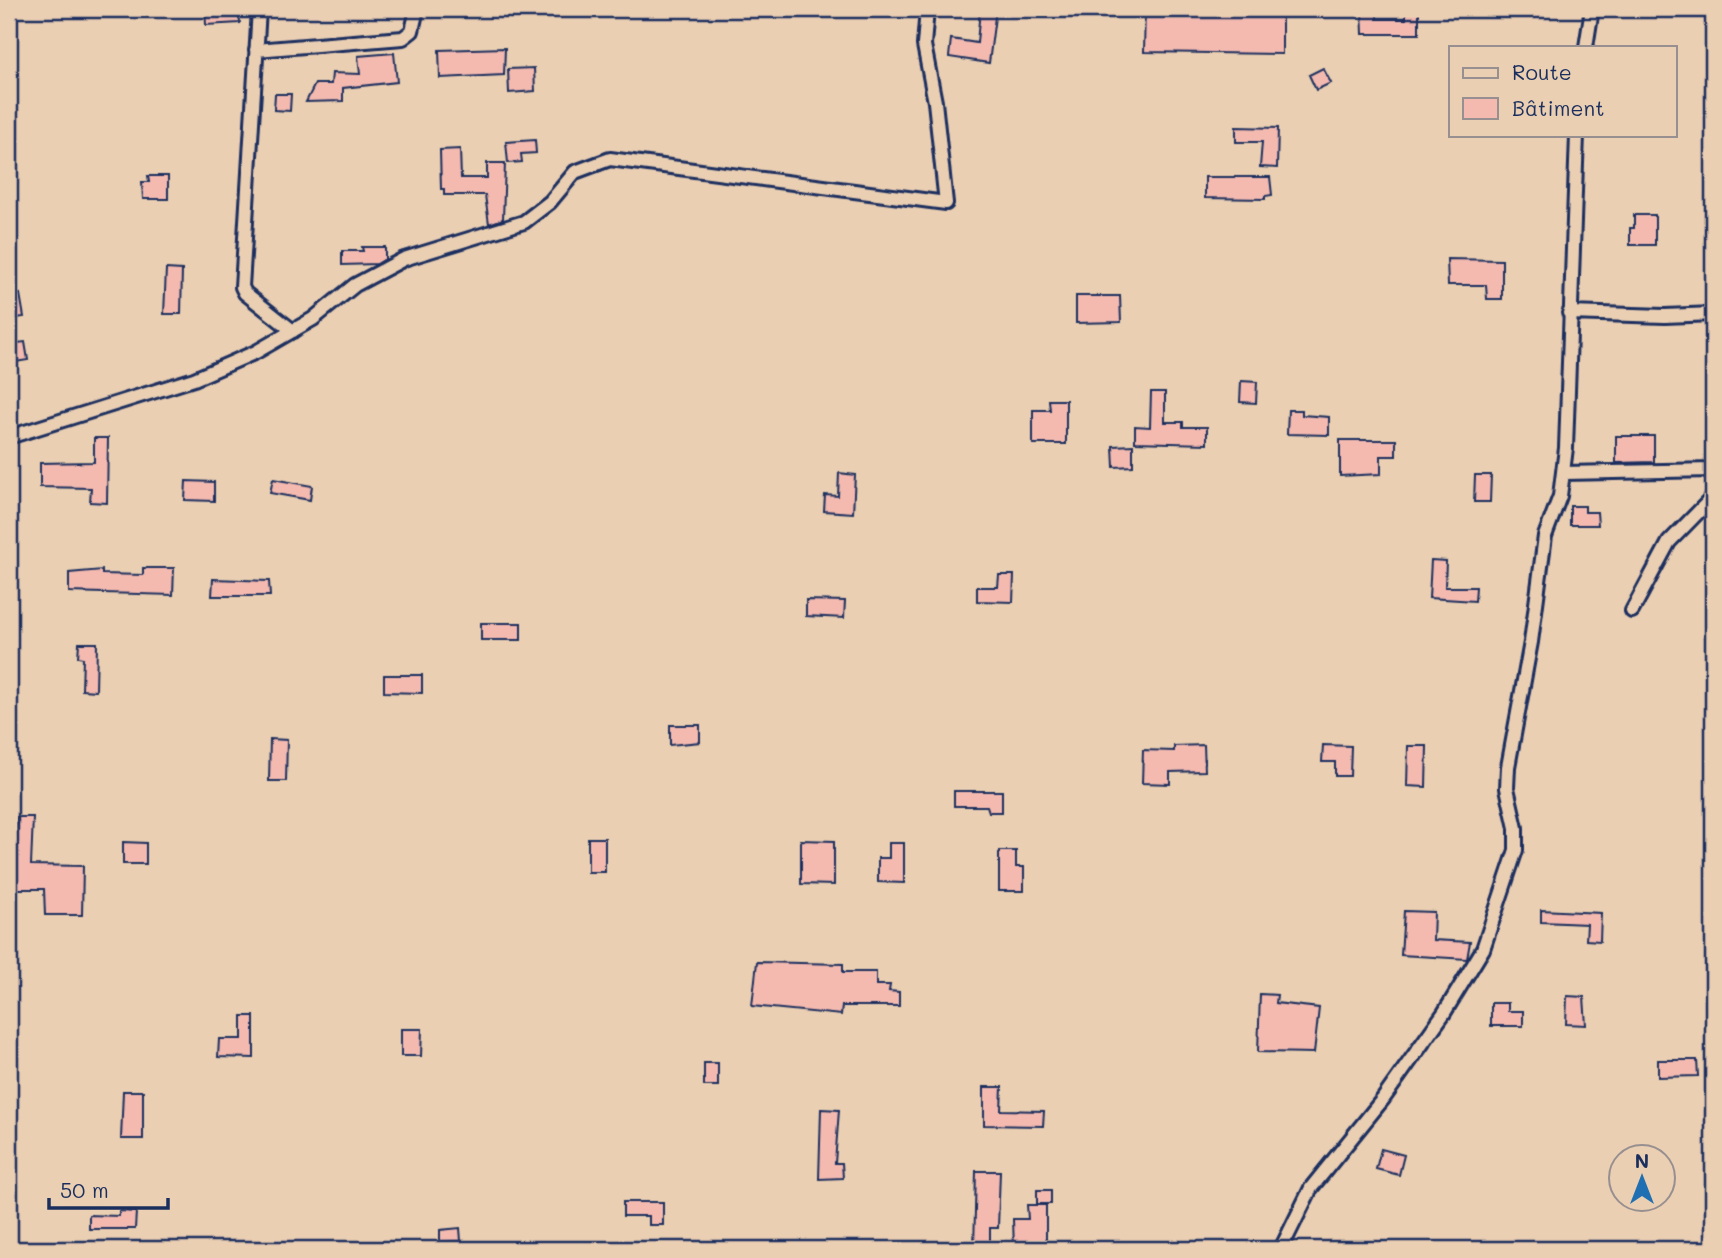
<svg xmlns="http://www.w3.org/2000/svg" width="1722" height="1258" font-family="Mali,sans-serif">
  <style>
    .building { fill: #f4baaf; stroke: #1b2f5e; stroke-width: 2 }
    .lines { fill: none; stroke-linecap: round; stroke-linejoin: round }
    .street-casing { stroke: #1b2f5e; stroke-width: 18 }
    .street { stroke: #ebcfb2; stroke-width: 12 }
  </style>
  <rect width="100%" height="100%" fill="#ebcfb2"/>
  <filter id="ink" filterUnits="userSpaceOnUse"><feTurbulence type="fractalNoise" baseFrequency=".0143" numOctaves="2"/><feDisplacementMap in="SourceGraphic" scale="14" xChannelSelector="R" yChannelSelector="G"/><feConvolveMatrix kernelMatrix="1 2 1 2 8 2 1 2 1" color-interpolation-filters="sRGB"/></filter>
  <g filter="url(#ink)">
    <path class="building" d="M205,9H239L240,23L206,25Z
      M980,9H996L989,63L949,57L951,39L977,43Z
      M1145,9H1282V54L1144,52Z
      M1362,9H1377V19H1406V9H1419V34H1363Z
      M505,48L504,75L440,78L439,50Z
      M394,53L397,82L343,88V101L306,102L315,84H331L332,73L360,74L358,56Z
      M534,68L535,91L509,93L508,69Z
      M1323,68L1331,83L1316,90L1309,75Z
      M275,94H291L290,111L274,110Z
      M1236,127L1278,128L1277,168L1260,167L1262,142H1236Z
      M535,140L536,153L521,154L522,162L508,163L506,142Z
      M460,149L461,178H487V163H505L503,219L489,224L485,195H444V189H441L440,150Z
      M148,176H168V199H143L142,182H149Z
      M1205,177H1270L1272,195L1265,196V199L1205,198Z
      M1634,215H1655V245H1630V228H1634Z
      M362,247H385V259L377,264L342,265V251H363Z
      M1447,259L1502,260V299H1487L1486,285H1448Z
      M166,269L182,270L181,314H164Z
      M20,294L24,317L9,319V296Z
      M1076,296H1120L1121,322L1076,323Z
      M25,342L28,360L9,363V344Z
      M1241,381L1257,382L1256,403L1240,402Z
      M1151,392H1165V422H1183V427H1207V444L1135,442V426L1150,427Z
      M1049,400H1066V444H1033V410H1050Z
      M1288,410H1302V415L1329,417V435L1287,434Z
      M1616,436H1654V462L1616,463Z
      M94,438H108L107,503L90,502L91,488L40,487V463L94,462Z
      M1340,440H1396V456H1381V474L1340,476Z
      M1133,445V466L1114,467L1113,446Z
      M839,473L855,475L853,513L824,511L825,495L838,496Z
      M1475,475H1491L1490,502H1474Z
      M273,479L312,486L310,500L270,493Z
      M186,481L214,482V501L185,500Z
      M1570,506H1585V512H1597L1598,525H1570Z
      M1431,560L1446,561L1445,587H1476L1475,601L1429,598Z
      M143,568H174L173,595L69,592V573L102,570V574L143,575Z
      M999,575H1014L1013,602L977,601V587H998Z
      M213,579L269,581L270,596H212Z
      M806,600L845,601L844,618L806,616Z
      M481,623H521V640H481Z
      M79,643H97L96,691L82,690L83,658L78,657Z
      M384,675H422V693L384,692Z
      M670,725H700V742L670,745Z
      M270,739L287,740L286,781H269Z
      M1204,745L1205,771L1170,772V784L1142,783L1143,750L1174,751V746Z
      M1323,745L1351,746L1350,776H1335V762H1322Z
      M1408,746H1427L1426,787L1407,786Z
      M954,791H1002V812H989L987,806H954Z
      M17,817H33L31,865L83,866L82,915H45L44,889H14Z
      M588,838H605V872H588Z
      M801,840L834,841V885L801,884Z
      M123,842L146,843V864H123Z
      M889,843H904V883L878,882V858H889Z
      M999,851H1016V867H1024V891H999Z
      M1541,910L1601,913L1600,941L1586,940L1587,924L1541,922Z
      M1404,911L1434,912L1433,940L1470,942L1467,959L1401,955Z
      M757,962L843,964V972H876V985H890L889,991L899,992V1006H842L841,1015L752,1006Z
      M1260,994L1277,995L1276,1003L1319,1008L1314,1053L1258,1052Z
      M1567,996L1584,997L1586,1025L1566,1024Z
      M1491,1003H1508V1011H1523V1026H1491Z
      M242,1016H254V1058L218,1057L219,1039H242Z
      M401,1029H422L421,1056H401Z
      M1658,1060H1697L1698,1076L1658,1077Z
      M704,1063H718V1086H704Z
      M984,1087H1002L1001,1110L1044,1111L1043,1126L984,1125Z
      M123,1091H143V1139H121Z
      M821,1109L839,1110L835,1163H842L843,1178L819,1179Z
      M1381,1149L1404,1155L1399,1175L1376,1169Z
      M976,1171H1000L998,1228H990V1249H974Z
      M1037,1190H1051V1204H1037Z
      M623,1202H663V1225H649V1216H623Z
      M1027,1205H1046V1249H1014L1013,1219H1028Z
      M119,1211L136,1212L135,1229H89V1215L119,1216Z
      M460,1228L461,1241L440,1242V1230Z"/>
    <g class="lines">
      <g class="street-casing">
        <path id="street" d="M259,9L242,287L245,293L293,331
          M1586,47L1592,9
          M256,50L403,38L412,31L417,9
          M1569,313L1665,316L1713,314
          M9,437L194,379L256,352L313,319L355,285L404,259L524,222L550,202L575,172L610,159L946,203L935,102L924,45L927,9
          M1564,473L1713,470
          M1632,611L1669,542L1713,497
          M1281,1249L1311,1188L1383,1099L1444,1013L1483,949L1516,850V828L1507,788L1508,767L1531,642L1545,536L1560,496L1566,448L1577,135"/>
      </g>
      <use href="#street" class="street"/>
    </g>
  </g>
  <rect width="1722" height="1258" fill="none" stroke="#ebcfb2" stroke-width="35"/>
  <rect x="18" y="18" width="1687" height="1223" fill="none" stroke="#1b2f5e" stroke-width="2.5" filter="url(#ink)"/>
  <rect x="1449" y="46" width="228" height="91" fill="#ebcfb2" stroke="#988f90" stroke-width="2"/>
  <rect x="1463" y="68" width="35" height="10" fill="#ebcfb2" stroke="#988f90" stroke-width="2"/>
  <text x="1512" y="80" font-size="21" fill="#1b2f5e">Route</text>
  <rect x="1463" y="98" width="35" height="21" fill="#f4baaf" stroke="#988f90" stroke-width="2"/>
  <text x="1512" y="116" font-size="21" fill="#1b2f5e">Bâtiment</text>
  <g transform="translate(1642 1178)"><circle r="33" fill="#ebcfb2" stroke="#988f90" stroke-width="2"/>
  <path d="M0-5L12 26L0 18L-12 26Z" fill="#1f6fb2"/>
  <text y="-10" font-size="19" font-weight="bold" text-anchor="middle" fill="#1b2f5e">N</text>
  </g>
  <path d="M49 1198v10h119v-10" fill="none" stroke="#1b2f5e" stroke-width="3.5"/>
  <text x="60" y="1198" font-size="21" fill="#1b2f5e" stroke="#ebcfb2" stroke-width="5" paint-order="stroke">50 m</text>
</svg>
